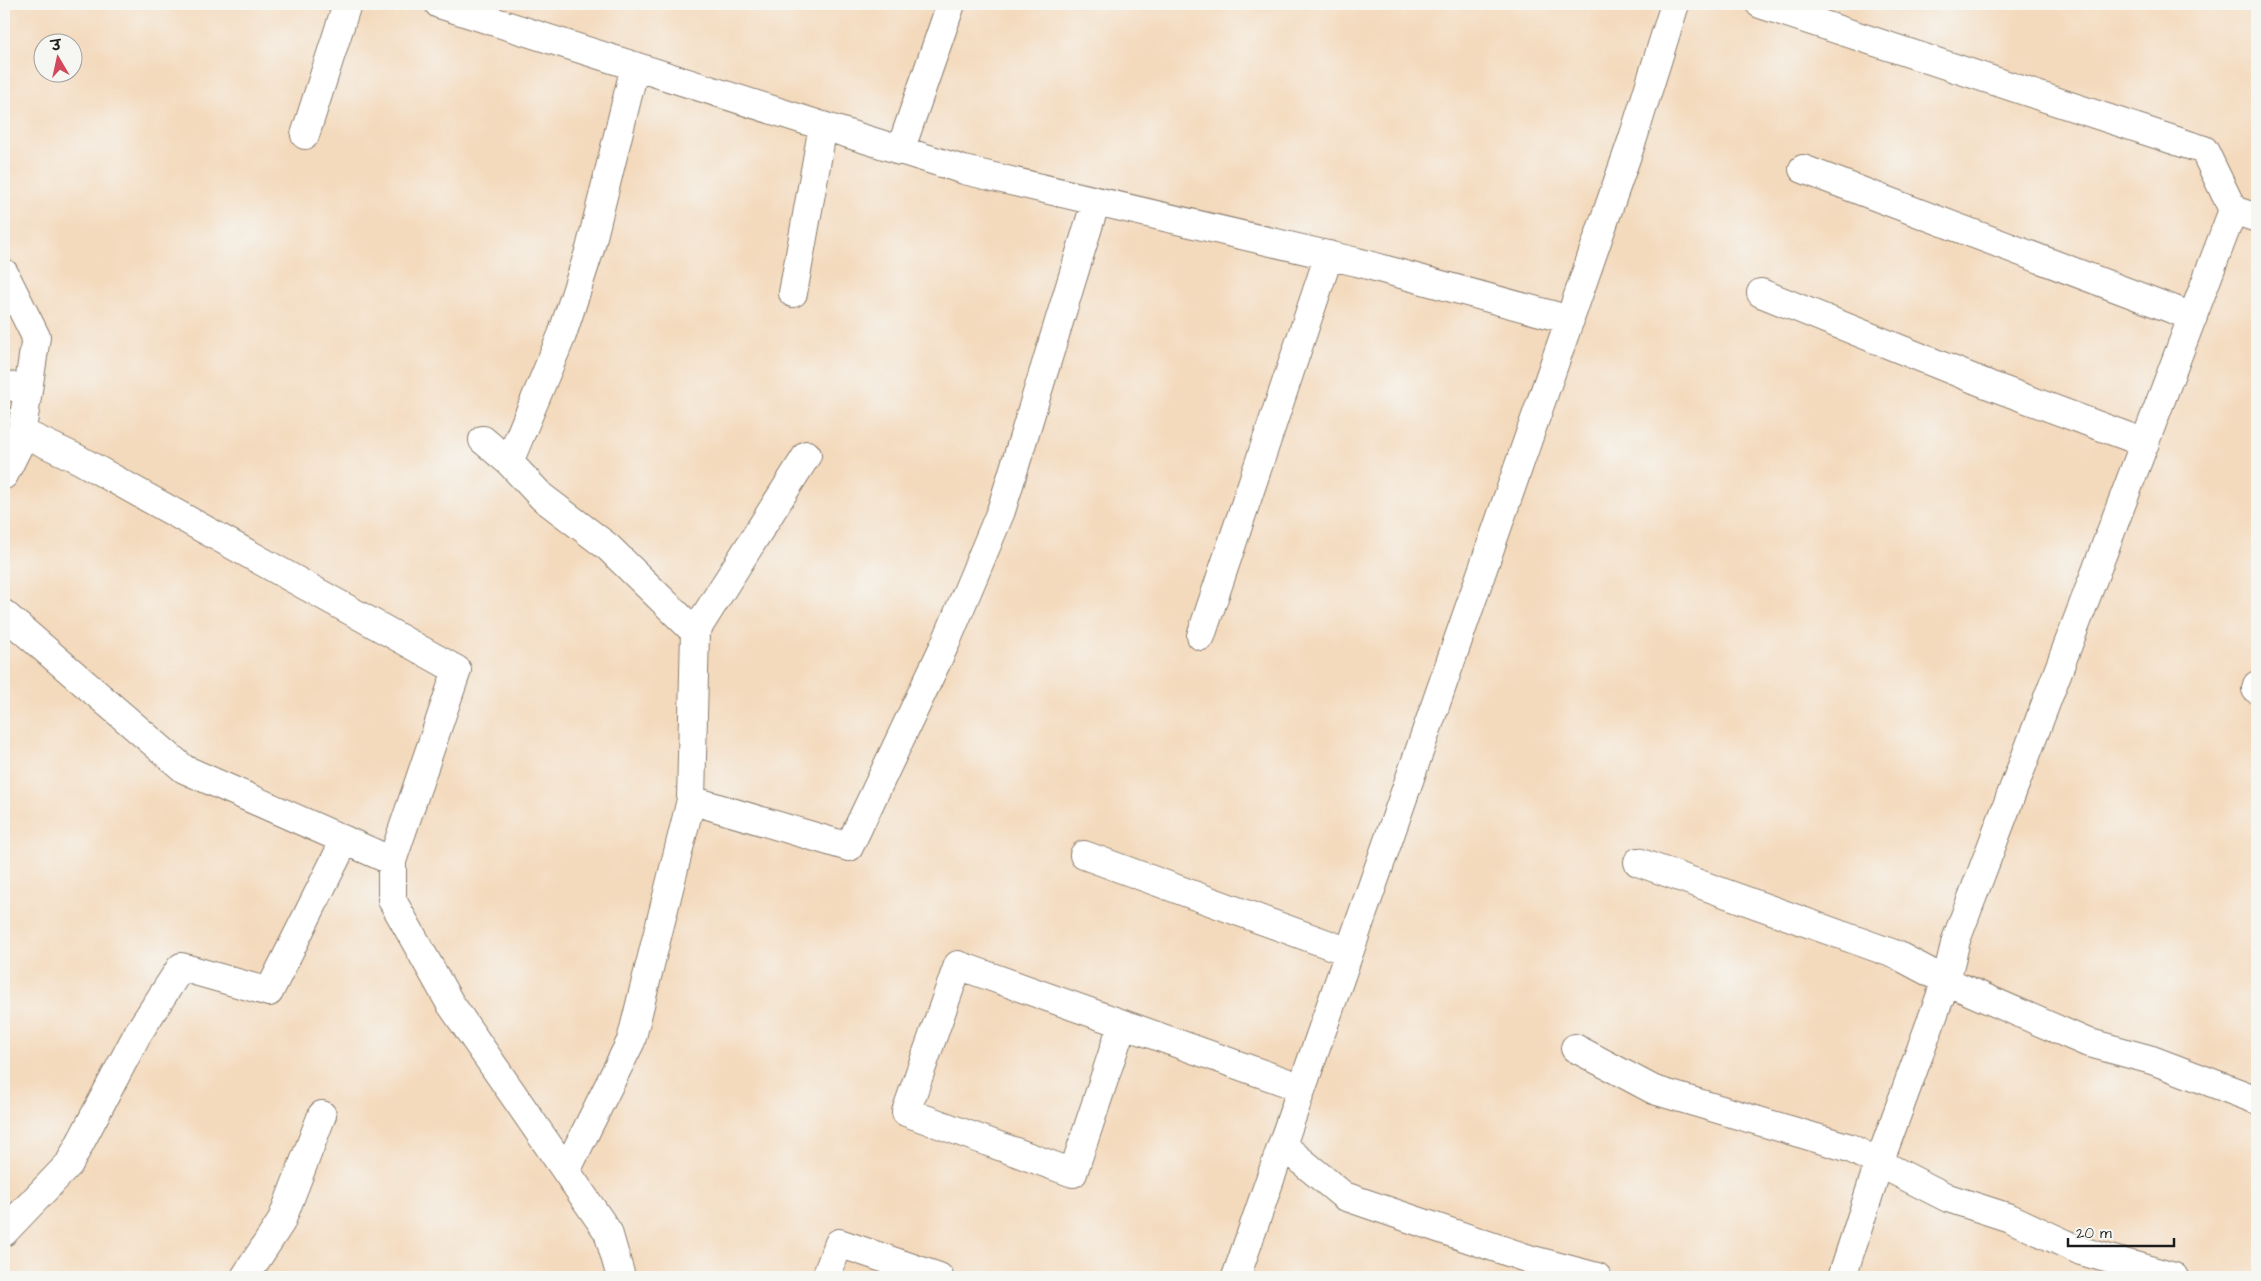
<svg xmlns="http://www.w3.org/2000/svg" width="2261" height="1281" font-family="'Architects Daughter','Playpen Sans Deva',sans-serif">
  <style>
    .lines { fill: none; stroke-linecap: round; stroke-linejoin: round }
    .street-casing { stroke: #887b6c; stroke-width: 30 }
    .street { stroke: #fff; stroke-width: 28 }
  </style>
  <rect width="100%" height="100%" fill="#f6f6f2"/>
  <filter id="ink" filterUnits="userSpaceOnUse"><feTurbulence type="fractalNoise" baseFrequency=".02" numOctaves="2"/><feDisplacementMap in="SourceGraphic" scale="10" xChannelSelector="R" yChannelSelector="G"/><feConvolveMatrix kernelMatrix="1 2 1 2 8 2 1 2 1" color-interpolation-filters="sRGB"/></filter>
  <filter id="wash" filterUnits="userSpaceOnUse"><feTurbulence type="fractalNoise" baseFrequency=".0096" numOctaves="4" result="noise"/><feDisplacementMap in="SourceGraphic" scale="20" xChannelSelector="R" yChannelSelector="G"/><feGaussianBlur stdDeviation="1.12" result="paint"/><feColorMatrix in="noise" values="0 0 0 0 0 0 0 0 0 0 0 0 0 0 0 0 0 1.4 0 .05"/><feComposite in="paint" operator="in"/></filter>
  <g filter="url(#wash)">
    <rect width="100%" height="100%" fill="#f4dabd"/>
  </g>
  <g filter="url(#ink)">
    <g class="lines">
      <g class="street-casing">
        <path id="street" d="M439,4L823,126L793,293
          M1760,4L2204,150L2233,210
          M823,126L964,170L1357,262L1570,320
          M305,135L347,4
          M900,151L951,4
          M1803,169L2193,317
          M4,273L36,337L20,443L4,475
          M1761,293L1989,385L2145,443
          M4,385L28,390
          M21,432L78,459L457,670L392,861
          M483,440L509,462L542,497L608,547L695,632
          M509,462L562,335L590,249L635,66
          M4,614L184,769L392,861V900L450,1003L608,1232L621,1277
          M1201,636L1329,255
          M2256,689L2257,685
          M691,800L849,847L946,642L1001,511L1096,201
          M1084,855L1349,952
          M1638,862L1897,955L1946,981L1956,940L2233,210L2257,218
          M1122,1025L1073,1173L906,1112L958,965L1302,1088
          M1575,1048L1654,1090L1850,1148L1948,1198L2010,1218L2081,1251L2174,1277
          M1282,1145L1344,1196L1529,1259L1597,1277
          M566,1171L631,1041L691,800L695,632L807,455
          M4,1232L69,1164L138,1033L181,967L269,992L345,840
          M245,1277L281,1222L322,1115
          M826,1277L839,1243L939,1277
          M1236,1277L1633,138L1675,4
          M1842,1277L1879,1163L1946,981L2086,1042L2152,1060L2257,1100"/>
      </g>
      <use href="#street" class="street"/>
    </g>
  </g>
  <rect width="2261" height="1281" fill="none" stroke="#f6f6f2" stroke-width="20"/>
  <g transform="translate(58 58) rotate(351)"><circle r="24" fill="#f6f6f2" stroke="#9f9f9c"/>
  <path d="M0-4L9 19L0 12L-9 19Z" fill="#d1495b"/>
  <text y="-8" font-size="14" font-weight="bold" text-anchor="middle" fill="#1c1c1c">उ</text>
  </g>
  <path d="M2068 1238v8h106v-8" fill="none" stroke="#1c1c1c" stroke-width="2.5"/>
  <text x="2076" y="1238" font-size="15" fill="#1c1c1c" stroke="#f6f6f2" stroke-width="4" paint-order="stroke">20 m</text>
</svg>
